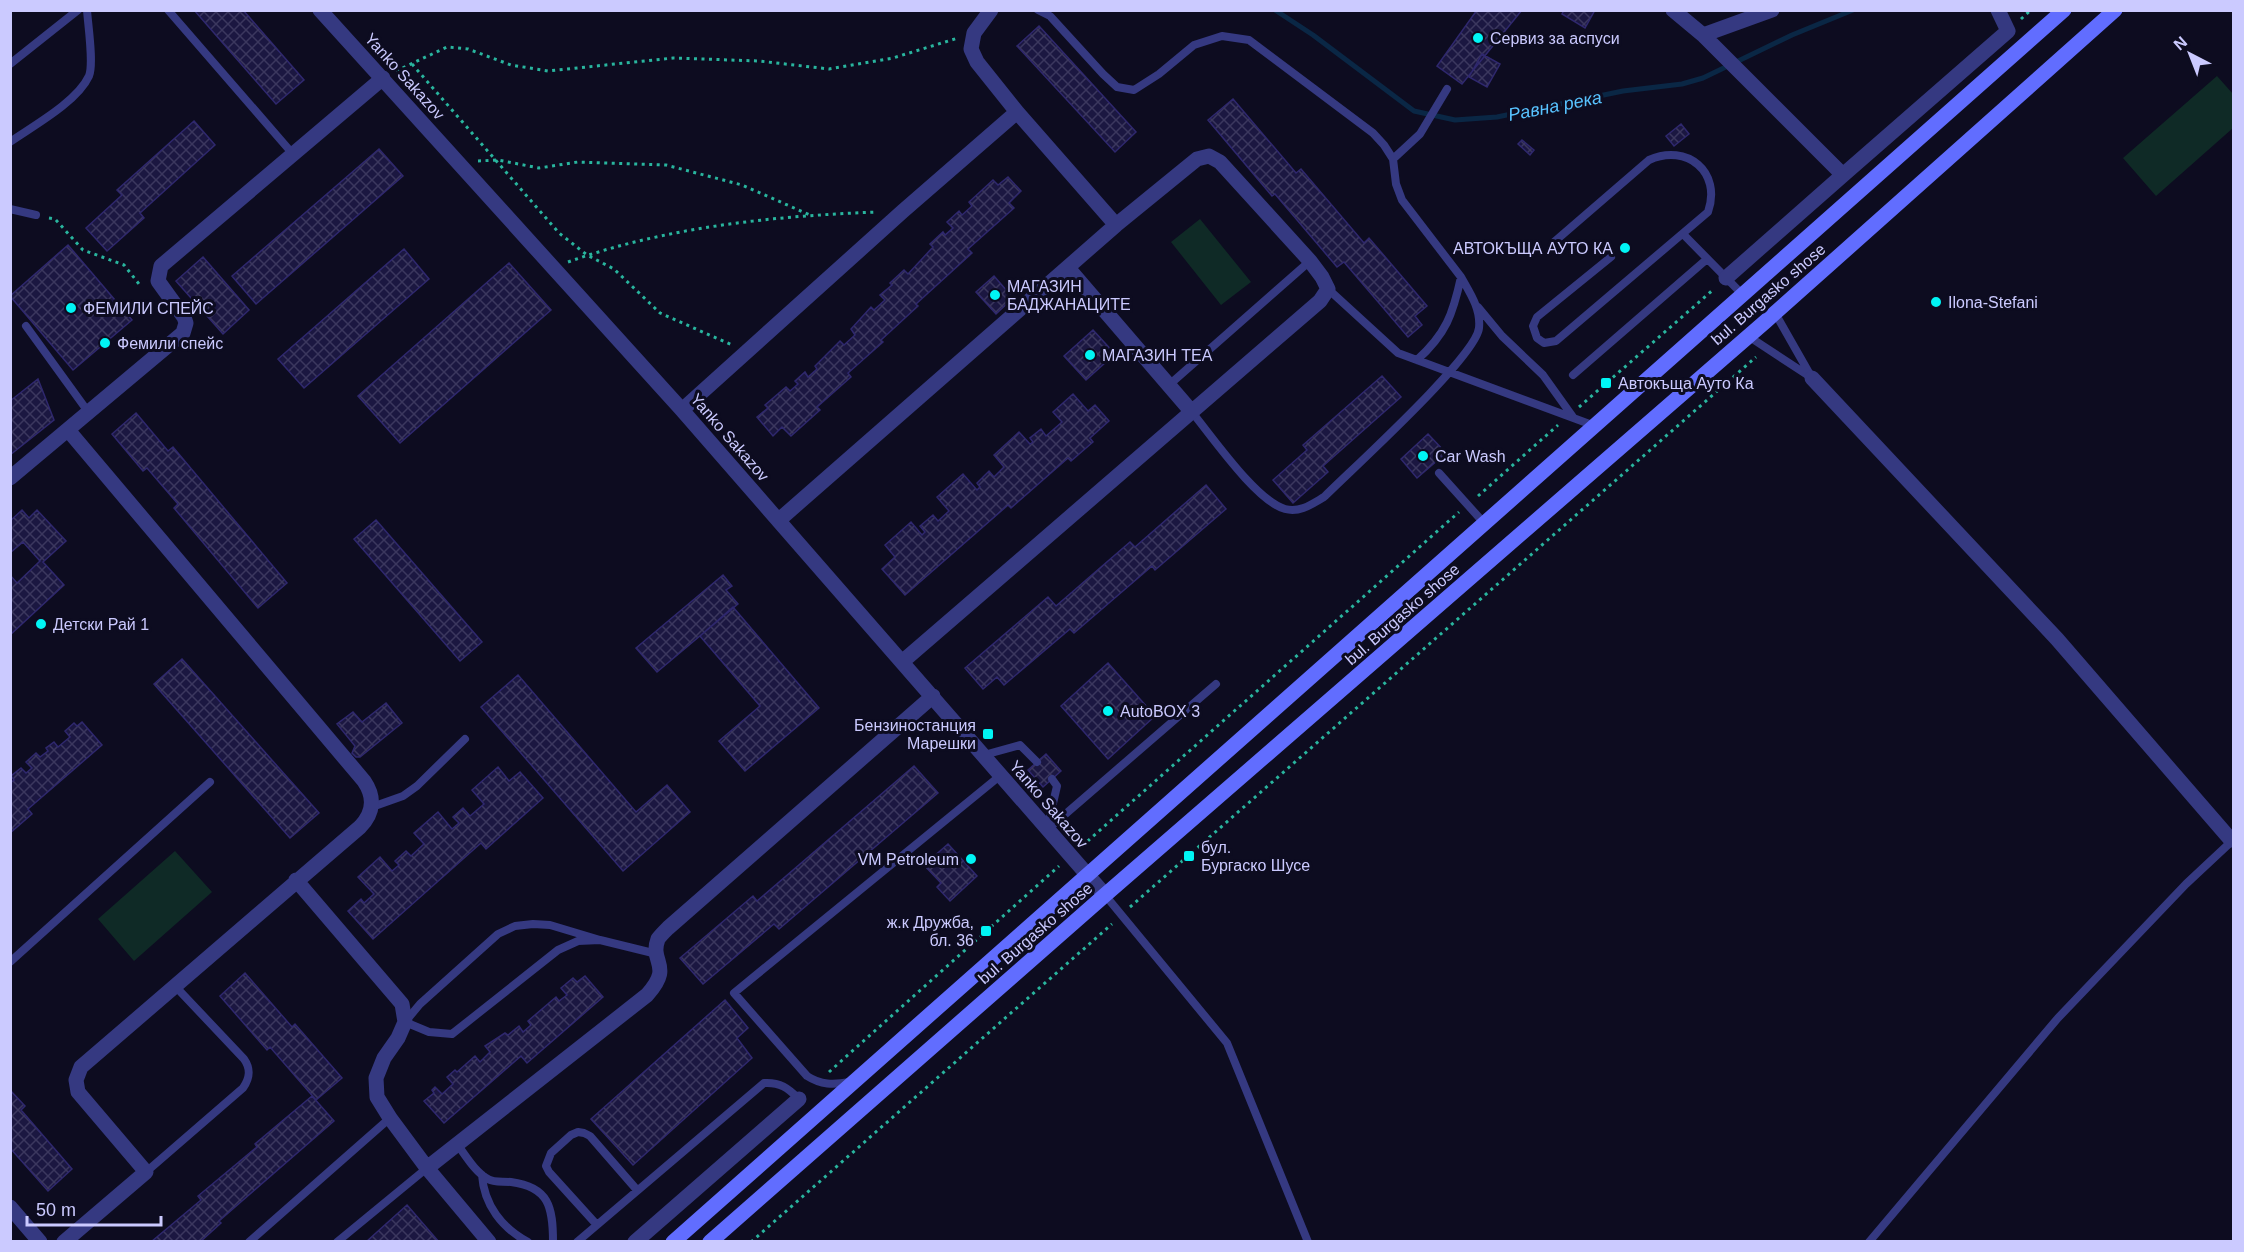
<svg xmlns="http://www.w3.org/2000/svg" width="2244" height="1252" font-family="Arial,sans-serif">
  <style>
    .grass { fill: #0f2a26 }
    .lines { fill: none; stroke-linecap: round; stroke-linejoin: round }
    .stream { stroke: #0a2745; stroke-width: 5 }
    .building { fill: url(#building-cross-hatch); stroke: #2f286e; stroke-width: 1.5 }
    .path { stroke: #29b59e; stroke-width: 3; stroke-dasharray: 3 4.5; stroke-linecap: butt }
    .lane { stroke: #353981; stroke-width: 8 }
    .street { stroke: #353981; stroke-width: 15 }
    .secondary { stroke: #616dff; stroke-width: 15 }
    .poi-dot { fill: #00f5f5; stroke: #0d0c20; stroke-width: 2 }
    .labels { text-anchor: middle; stroke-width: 6; stroke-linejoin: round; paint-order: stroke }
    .poi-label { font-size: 16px; fill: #cbcaff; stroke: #0d0c20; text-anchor: start }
    .street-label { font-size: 16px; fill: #cbcaff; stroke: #0d0c20 }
    .water-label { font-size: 18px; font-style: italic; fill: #58c3ff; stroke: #0d0c20 }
  </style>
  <defs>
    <pattern id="building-cross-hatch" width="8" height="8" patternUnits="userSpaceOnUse" patternTransform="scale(1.5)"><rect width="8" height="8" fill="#1b1741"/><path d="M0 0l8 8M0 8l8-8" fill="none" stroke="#3b375e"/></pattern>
  </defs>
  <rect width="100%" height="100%" fill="#0d0c20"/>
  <path class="grass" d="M2217,76L2233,94V128L2156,196L2123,158Z
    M1200,219L1251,282L1221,305L1171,242Z
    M175,851L212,892L134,961L98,919Z"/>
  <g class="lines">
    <path class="stream" d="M1275,10L1313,35L1414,111L1455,120L1497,117L1623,91L1682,84L1703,78L1792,35L1853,10"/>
  </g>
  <path class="building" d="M194,10H243L304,80L276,104Z
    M1477,10H1522L1462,84L1437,66Z
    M1564,10H1595L1585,28L1562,14Z
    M1039,26L1136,132L1115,152L1017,46Z
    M1482,54L1500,64L1487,87L1469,77Z
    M1233,99L1296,173L1301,169L1364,243L1369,238L1427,306L1415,316L1422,325L1408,337L1344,262L1337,267L1275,194L1272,196L1208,120Z
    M194,121L215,145L140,213L144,218L107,251L86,228L122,195L117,190Z
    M1681,124L1689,134L1674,146L1666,136Z
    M1522,140L1534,150L1530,155L1518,144Z
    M379,149L403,176L256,304L232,276Z
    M1008,177L1021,191L1009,203L1014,208L968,249L972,253L916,304L918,306L881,340L883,342L848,373L851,377L817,407L820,410L791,436L782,427L773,436L757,417L768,408L765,405L786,387L790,391L798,384L795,381L805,372L808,377L817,369L815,366L840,341L844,345L855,335L851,329L871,307L874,310L885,300L880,295L892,285L890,283L904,270L908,274L933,247L930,244L943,232L945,235L953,228L947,222L959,211L962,215L972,206L969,202L993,180L998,185Z
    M68,245L132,320L73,370L10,296Z
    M404,249L429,279L304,388L278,359Z
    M203,257L249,310L223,334L176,281Z
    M509,263L551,310L400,443L358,396Z
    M994,276L1013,298L996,314L976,292Z
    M1093,330L1115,354L1086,380L1064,356Z
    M1382,376L1401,397L1323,466L1328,472L1293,503L1273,480L1307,450L1303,445Z
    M38,379L54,420L10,455V401Z
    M1073,394L1088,411L1095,405L1109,421L1090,438L1093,442L1071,461L1068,458L1011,508L1008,505L905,595L882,569L895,557L885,545L911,522L922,535L925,532L920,526L933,515L938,521L949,511L937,497L963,474L977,490L980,487L977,483L989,471L994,477L1004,467L994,455L1019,432L1030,444L1033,442L1030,438L1041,429L1046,436L1062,422L1053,412Z
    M136,413L168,451L173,447L287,583L258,608L174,508L178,504L147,468L143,471L112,434Z
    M1428,434L1446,453L1417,478L1401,459Z
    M1206,485L1226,509L1155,570L1152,566L1074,633L1070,629L1004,685L997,677L983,689L965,668L1048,597L1056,606L1130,542L1135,547Z
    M22,510L29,518L37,510L66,541L43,562L64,585L10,635V575L17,583L40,561L23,542L10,553V521Z
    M376,520L482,642L460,661L354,539Z
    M723,575L732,586L726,590L738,604L657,672L636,648Z
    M733,607L819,708L745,771L719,741L760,706L700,636Z
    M182,659L319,813L290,838L154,684Z
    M1108,663L1155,716L1108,759L1061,706Z
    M518,675L636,812L667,785L690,812L623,871L481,707Z
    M386,703L402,723L360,757H356L352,753L355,746L337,724L353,712L362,722Z
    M82,722L102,745L28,809L32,814L10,833V783L14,780L11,776L21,768L26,773L32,768L26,762L36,753L40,757L48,751L46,748L54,742L58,747L70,737L65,731L74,723L77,726Z
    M1046,754L1061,771L1043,787L1028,770Z
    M914,766L938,793L779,929L774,924L703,984L680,958L753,896L757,901Z
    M498,767L509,781L520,772L543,798L486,849L481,843L373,939L348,911L361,899L364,903L374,894L358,877L380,857L392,871L399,865L395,861L406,851L411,856L424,844L414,833L438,812L452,829L459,823L453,817L463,808L470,816L484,804L472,790Z
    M948,844L977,876L950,901L937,887L941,883L924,865Z
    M245,973L292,1027L295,1024L342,1078L316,1100L270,1047L267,1050L220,996Z
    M585,976L603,997L527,1063L521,1056L444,1123L424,1101L434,1093L432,1090L435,1087L442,1094L453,1084L447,1077L455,1070L457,1072L475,1056L480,1062L490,1052L485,1046L505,1033L508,1035L519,1026L523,1032L531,1025L528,1021L556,997L559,1001L567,995L561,988L573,978L577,982Z
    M725,1000L748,1028L737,1038L752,1058L633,1165L591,1119Z
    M10,1090L25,1106L21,1110L72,1169L48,1191L10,1148Z
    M312,1096L334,1121L219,1221L221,1223L200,1242H151L201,1200L198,1196L257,1147L255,1144Z
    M407,1205L439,1242H366Z"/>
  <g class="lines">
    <path class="path" d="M2021,19L2031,10
      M412,64L559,233L587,255L614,269L660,313L732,345
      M396,71L447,47L468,49L511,65L548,71L673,58L759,61L829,69L893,58L958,38
      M478,161L498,160L539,168L578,162L666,165L742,185L810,215
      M49,218L55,219L83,250L124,265L139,284L142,283
      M568,262C666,227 773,216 877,212
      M1579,407L1714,289
      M1478,496L1558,425
      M1082,846L1459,512
      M1130,907L1756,357
      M829,1072L1059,866
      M751,1242L1112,924"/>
    <path class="lane" d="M168,10L292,153
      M1038,10L1050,16L1103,74L1117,87L1134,90L1159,74L1194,45L1222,36L1249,40L1373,133L1384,145L1393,159L1396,184L1402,200L1461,277C1453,314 1446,334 1417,360
      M10,64L78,10
      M10,142C33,126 77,102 89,76C94,64 88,25 87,10
      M1393,159L1420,134L1447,89
      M10,209L36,215
      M1684,235L1743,295
      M1554,242L1649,160C1687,143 1722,172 1708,212L1556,341L1544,343L1537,338L1533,326L1537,317L1611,257
      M1328,289L1398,353L1595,426
      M1478,307L1502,336L1543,375L1573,417
      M26,326L89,413
      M1748,336L1812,378L1775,313
      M1573,375L1707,259
      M1169,385L1310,261
      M1191,411C1211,435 1256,501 1285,509C1300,513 1312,504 1324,497C1351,470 1476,357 1479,328C1481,309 1470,293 1461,277
      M1439,473L1484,523
      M984,755L1020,745L1037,762
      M372,807L403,796L417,786L465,739
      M1047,829L1057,786L1052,779
      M1047,830L1216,684
      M1105,895L1227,1043L1308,1242
      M600,940L550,925L533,924L515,926L498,934L420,1004L405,1022L429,1032L452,1034L558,950L578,941L600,940L657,954
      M10,962L210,782
      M850,1082C833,1085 821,1085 807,1076L734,993L1001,775
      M457,1144C466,1156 475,1172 488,1179C494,1183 503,1181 511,1182C549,1187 553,1207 553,1242
      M146,1172L243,1088C250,1078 251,1069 244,1059L175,986
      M482,1175C484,1205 502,1228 528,1242
      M597,1225L549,1172L546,1166L551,1153L571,1135L578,1132L584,1133L590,1136L637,1190
      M249,1242L390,1118
      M337,1242L427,1168
      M577,1242L764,1083C780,1082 788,1088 799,1099
      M1869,1242L2058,1018L2186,884L2232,841"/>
    <path class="street" d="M320,10L682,410L1105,895
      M991,10L974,33L971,49L977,62L1017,112L1116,225
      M1673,10L1703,35L1772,10
      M1703,35L1843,175L1726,278
      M1843,175L2008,31L1998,10
      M1068,268L1191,411
      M1812,378L2057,639L2231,840
      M682,410L903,211L1017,112
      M10,478L183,333L186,323L184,317L158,281L161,266L383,78
      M779,520L1116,225L1197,159L1209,156L1220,162L1310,261L1322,277L1328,289L1320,301L902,662
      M296,880L402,1004L405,1022L398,1038L384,1058L376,1078L377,1097L390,1118L427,1168L489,1242
      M427,1168L647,995C674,965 649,963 658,939C660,936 665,931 668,928L933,696
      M10,1207L40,1242
      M64,1242L146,1172L78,1092L76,1080L81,1067L360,827C374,813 375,797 364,781L68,430
      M635,1242L799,1099"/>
    <path class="secondary" d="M673,1242L2064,10
      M710,1242L1105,895L1766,321L2115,10"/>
  </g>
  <g class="poi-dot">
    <circle cx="1478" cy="38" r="6"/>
    <circle cx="1625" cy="248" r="6"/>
    <circle cx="995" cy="295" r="6"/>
    <circle cx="1936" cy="302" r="6"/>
    <circle cx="71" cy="308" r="6"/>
    <circle cx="105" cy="343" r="6"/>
    <circle cx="1090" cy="355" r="6"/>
    <rect x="1600" y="377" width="12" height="12" rx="3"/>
    <circle cx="1423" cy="456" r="6"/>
    <circle cx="41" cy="624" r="6"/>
    <circle cx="1108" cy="711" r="6"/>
    <rect x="982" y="728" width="12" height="12" rx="3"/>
    <rect x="1183" y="850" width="12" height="12" rx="3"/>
    <circle cx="971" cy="859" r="6"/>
    <rect x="980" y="925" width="12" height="12" rx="3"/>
  </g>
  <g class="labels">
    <g class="poi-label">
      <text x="1490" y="44">Сервиз за аспуси</text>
      <text x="1613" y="254" text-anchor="end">АВТОКЪЩА АУТО КА</text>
      <text x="1007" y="292">МАГАЗИН<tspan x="1007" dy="18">БАДЖАНАЦИТЕ</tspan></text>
      <text x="1948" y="308">Ilona-Stefani</text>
      <text x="83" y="314">ФЕМИЛИ СПЕЙС</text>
      <text x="117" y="349">Фемили спейс</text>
      <text x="1102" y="361">МАГАЗИН ТЕА</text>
      <text x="1618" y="389">Автокъща Ауто Ка</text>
      <text x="1435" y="462">Car Wash</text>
      <text x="53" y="630">Детски Рай 1</text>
      <text x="1120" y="717">AutoBOX 3</text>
      <text x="976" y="731" text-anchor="end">Бензиностанция<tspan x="976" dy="18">Марешки</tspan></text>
      <text x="1201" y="853">бул.<tspan x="1201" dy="18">Бургаско Шусе</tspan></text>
      <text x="959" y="865" text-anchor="end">VM Petroleum</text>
      <text x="974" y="928" text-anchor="end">ж.к Дружба,<tspan x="974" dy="18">бл. 36</tspan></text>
    </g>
    <g class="street-label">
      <text transform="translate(405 76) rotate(48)" y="6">Yanko Sakazov</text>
      <text transform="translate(1768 294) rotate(-41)" y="6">bul. Burgasko shose</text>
      <text transform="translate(730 437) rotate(49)" y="6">Yanko Sakazov</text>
      <text transform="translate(1402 614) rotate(-41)" y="6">bul. Burgasko shose</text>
      <text transform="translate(1049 804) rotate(49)" y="6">Yanko Sakazov</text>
      <text transform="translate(1035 933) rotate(-41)" y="6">bul. Burgasko shose</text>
    </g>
    <g class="water-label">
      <text transform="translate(1555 106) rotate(-11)" y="6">Равна река</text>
    </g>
  </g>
  <rect width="2244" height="1252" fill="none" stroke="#cbcaff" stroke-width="24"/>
  <g transform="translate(2190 54) rotate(318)" stroke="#0d0c20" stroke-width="4.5" paint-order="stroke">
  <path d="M0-4.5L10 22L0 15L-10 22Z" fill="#cbcaff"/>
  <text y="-9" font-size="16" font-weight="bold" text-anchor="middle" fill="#cbcaff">N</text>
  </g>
  <path d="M27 1216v9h134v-9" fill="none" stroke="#cbcaff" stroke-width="3"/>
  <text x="36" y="1216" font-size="18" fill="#cbcaff" stroke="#0d0c20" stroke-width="4.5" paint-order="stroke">50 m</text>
</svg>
